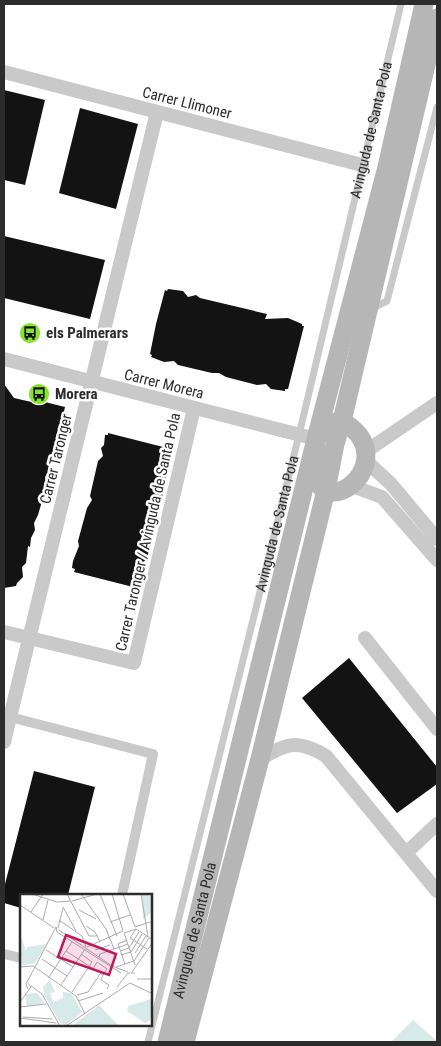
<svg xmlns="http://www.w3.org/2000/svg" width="441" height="1046" font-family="'Roboto Condensed',sans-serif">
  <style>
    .green { fill: #d8e9ea }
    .building { fill: #131313 }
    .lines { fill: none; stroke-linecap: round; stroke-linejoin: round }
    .service { stroke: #c9c9c9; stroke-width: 7 }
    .pedestrian { stroke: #c9c9c9; stroke-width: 10 }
    .minor { stroke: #c9c9c9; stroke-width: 14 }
    .secondary { stroke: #b6b6b6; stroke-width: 19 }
    .labels { text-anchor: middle; stroke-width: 5; stroke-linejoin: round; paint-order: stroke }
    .street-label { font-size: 15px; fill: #2c2c2c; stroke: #fff }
    .poi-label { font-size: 15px; font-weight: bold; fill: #2c2c2c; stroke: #fff; text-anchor: start }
    .inset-road { fill: none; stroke: #ababab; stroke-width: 1 }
    .view { fill: #c2185b; fill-opacity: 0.15; stroke: #c2185b; stroke-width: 2.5 }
    .inset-edge { fill: none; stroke: #2c2c2c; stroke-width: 2.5 }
  </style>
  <rect width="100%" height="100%" fill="#fff"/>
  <path class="green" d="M413,1020L437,1041V1042H391Z"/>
  <path class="building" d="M4,90L45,100L25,185L4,180Z
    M80,108L138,124L116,209L59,193Z
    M4,236L105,260L90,319L4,298Z
    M168,289L183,291L188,297L196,295L200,298L267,314L265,319L288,318L302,324V326H304L288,389H285V391L271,389L266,384L257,385L226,377L219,373H212L178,365L174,361L164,362L151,357L152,355L150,354L156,324L165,290L167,291Z
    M4,384L14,398L36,403L37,400L65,407L61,425L57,432L59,436L58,441L50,470L45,477L47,484L38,515L34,523L35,530L31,538L30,547L28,546L26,563L22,567L23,577L17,583L16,586L4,588Z
    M108,433L171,449V451L173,452L170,464L164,472L166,478L160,508L154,521L155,525L142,540L151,543L147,558L143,563V571L140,586H137V588L74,572L75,569L72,568L73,561L79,546L78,541L87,508L92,500L90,496L98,461L103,456L101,448L104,445L105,435H108Z
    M349,658L437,767V784L397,813L302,698Z
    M34,771L95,787L68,895H21V908L4,903V888Z"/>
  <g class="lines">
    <g class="service">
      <path d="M371,309L387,301L437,107"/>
      <path id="s1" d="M148,1042L299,435L401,4"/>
    </g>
    <path class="pedestrian" d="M10,717L153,754L122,895
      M4,954L21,958"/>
    <path class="minor" d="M4,72L362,165
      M4,359L316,439
      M365,452L437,403
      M365,460L391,484L437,539
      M352,486L382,497L437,560
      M4,632L134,663L194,408
      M365,638L437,729
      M4,742L157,112
      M260,759C287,743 298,739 326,756L437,891
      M406,853L437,824"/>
    <g class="secondary">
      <path d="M342,421C350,426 358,432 362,440C380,474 332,510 318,482C313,470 316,452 316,439L330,423Z"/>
      <path id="s2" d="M167,1042L316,439L386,171L424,4"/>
      <path d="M185,1042L260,759L326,490L335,444L342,421L437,18"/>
    </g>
  </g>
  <defs>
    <g id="bus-disc" transform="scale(1.125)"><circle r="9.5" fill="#87e42c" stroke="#fff"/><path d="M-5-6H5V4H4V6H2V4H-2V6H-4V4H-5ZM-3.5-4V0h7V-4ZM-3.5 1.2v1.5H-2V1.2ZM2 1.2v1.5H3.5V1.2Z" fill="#111"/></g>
  </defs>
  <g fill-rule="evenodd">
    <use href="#bus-disc" x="30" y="333"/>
    <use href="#bus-disc" x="39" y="394"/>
  </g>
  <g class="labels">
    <g class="street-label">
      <text transform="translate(187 103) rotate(14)" y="5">Carrer Llimoner</text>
      <text dy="5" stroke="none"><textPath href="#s1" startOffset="939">Avinguda de Santa Pola</textPath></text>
      <text transform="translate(164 384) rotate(14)" y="5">Carrer Morera</text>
      <text transform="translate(56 459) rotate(-76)" y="5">Carrer Taronger</text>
      <text dy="5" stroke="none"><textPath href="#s1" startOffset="534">Avinguda de Santa Pola</textPath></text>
      <text transform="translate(148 532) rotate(-77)" y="5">Carrer Taronger / Avinguda de Santa Pola</text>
      <text dy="5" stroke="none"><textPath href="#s2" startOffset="115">Avinguda de Santa Pola</textPath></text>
    </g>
    <g class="poi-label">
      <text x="46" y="338">els Palmerars</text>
      <text x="55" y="399">Morera</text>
    </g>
  </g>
  <g transform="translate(20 894)">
    <rect width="132" height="132" fill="#fff"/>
    <path d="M122,0L132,2V18L123,25ZM0,39L6,57L7,53L27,50L15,69L0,72ZM30,86L35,98L30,99L33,108L43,104V98L51,99L62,118L46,131L40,129L24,101L23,93ZM17,99L25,109L7,112L5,100ZM131,105L132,125L125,129L107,117L108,112ZM79,111L99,132H55V130Z" fill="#d8e9ea"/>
    <path class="inset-road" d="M12,0L37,8L51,7M47,0L69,42H78M61,0L86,35L94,55M80,0L97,42M92,0L103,37M103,0L115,33M121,0L128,43M52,7L77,0M0,11L34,34M43,13L56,37M59,16L76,25M11,18L23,0M23,26L28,6M39,26L62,42L66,53M90,28L110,21M66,32L75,38L80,48M115,33L133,27M38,34L43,14M116,35L110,44L127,55M39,36L92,72L108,78M37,38L101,79M104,39L115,71M104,39L116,35L133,46M67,53L103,37M26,56L53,73M75,56L90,51M46,57L83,81M100,57L109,54L119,38M115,59L126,42M101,61L111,58L122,40M79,63L80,60L108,50M22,65L47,82M114,67L129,44M105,70L98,50L107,46M0,73L13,72L56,102L65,120M96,73L114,67M73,75L77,68L87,75L83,81M112,78L133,48M83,81L81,86L89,91L87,95M29,83L52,48M117,85H133M41,91L65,55M11,92L22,100L40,132M97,93L108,79H115M8,95L6,90L36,33L37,38M52,98L72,68L61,60M57,101L68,98L80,80M58,107L83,99M0,108L11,93L8,89M0,113L26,110M3,123L32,125M0,124L36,129M46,132L110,89L133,100"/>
    <path class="view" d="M46,41L96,60L89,81L38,63Z"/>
    <rect width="132" height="132" class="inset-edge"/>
  </g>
  <rect width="441" height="1046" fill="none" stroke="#2c2c2c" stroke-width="10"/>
</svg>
